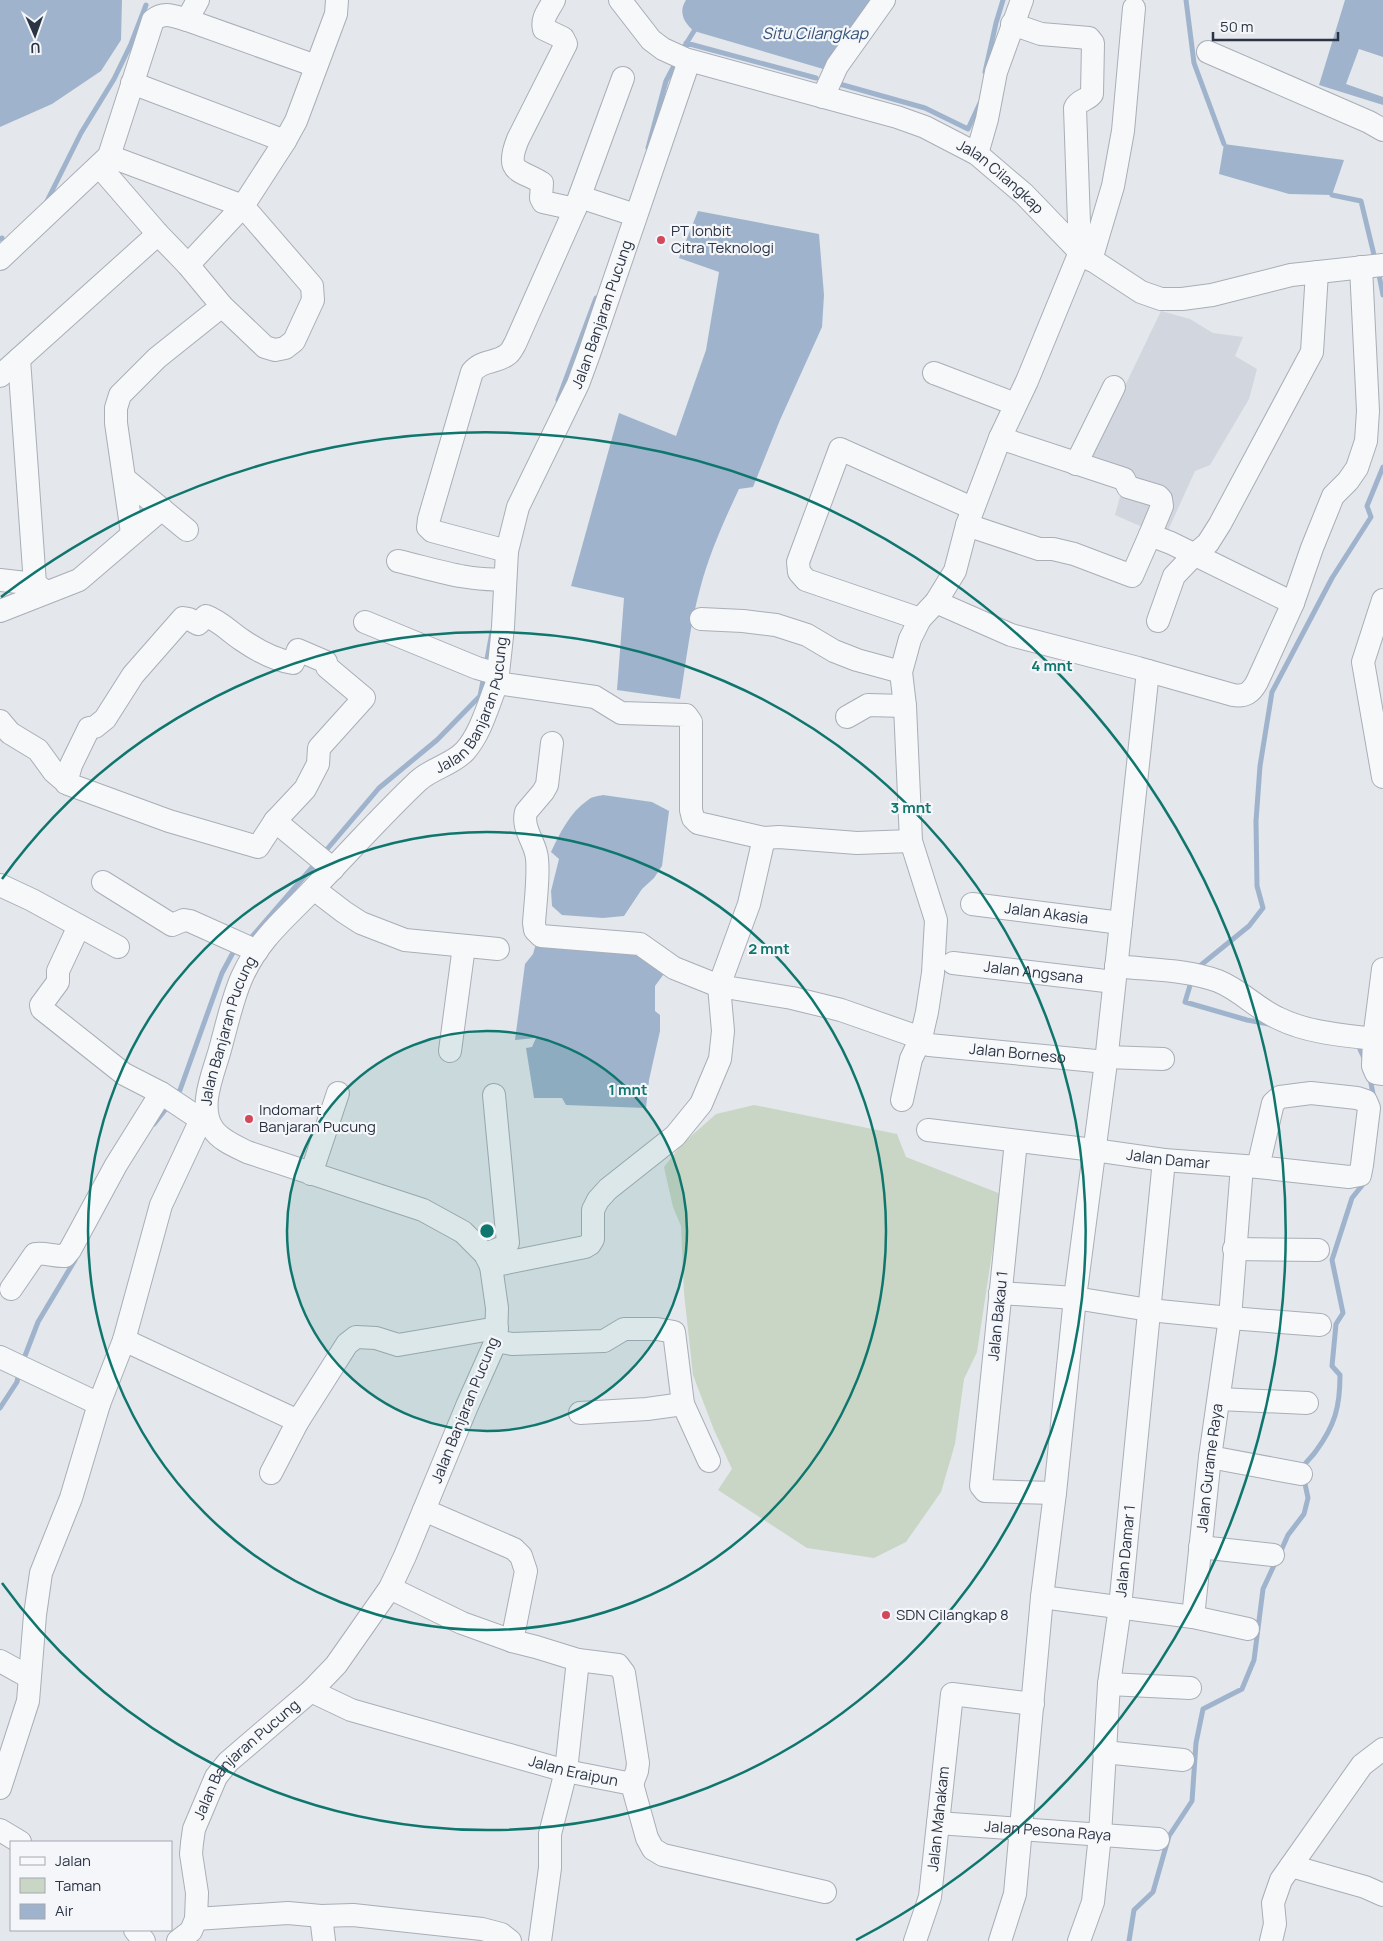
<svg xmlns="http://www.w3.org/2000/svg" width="1383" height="1941" font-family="Manrope,sans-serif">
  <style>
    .built { fill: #d2d6de }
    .green { fill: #c9d6c5 }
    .water { fill: #9fb4cc }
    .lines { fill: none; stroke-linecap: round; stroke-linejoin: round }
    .stream { stroke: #9fb4cc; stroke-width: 5 }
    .minor-casing { stroke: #a9aeb7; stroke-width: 24 }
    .minor { stroke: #f7f8fa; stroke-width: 22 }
    .ring { fill: none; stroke: #0f766e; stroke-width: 2.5 }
    .poi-dot { fill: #d1495b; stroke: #f4f6f9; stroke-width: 2 }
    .labels { text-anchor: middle; stroke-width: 4.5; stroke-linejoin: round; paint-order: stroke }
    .street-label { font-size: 15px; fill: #2b3445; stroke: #f4f6f9 }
    .poi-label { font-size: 15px; fill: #2b3445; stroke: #f4f6f9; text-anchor: start }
    .water-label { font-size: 16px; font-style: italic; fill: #34527a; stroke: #f4f6f9 }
    .centre { fill: #0f766e; stroke: #f4f6f9; stroke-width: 2.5 }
    .ring-label { font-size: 15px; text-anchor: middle; font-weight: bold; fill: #0f766e; stroke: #f4f6f9; stroke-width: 4.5; stroke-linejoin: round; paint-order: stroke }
  </style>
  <rect width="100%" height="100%" fill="#e4e7ec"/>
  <path class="built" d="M1161,311L1190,319L1213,333L1243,337L1235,356L1257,369L1249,399L1210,465L1195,471L1165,537L1115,515L1123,486L1081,469L1124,388Z"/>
  <path class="green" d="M754,1105L897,1134L906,1157L1001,1194L977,1352L964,1379L955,1444L941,1492L906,1542L874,1558L807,1548L718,1490L732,1469L714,1430L693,1375L684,1293L681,1226L673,1207L664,1167L681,1145L716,1114Z"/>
  <path class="water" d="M0,0H122L121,40L101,71L52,104L0,127Z
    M686,0H879L830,71L694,31C684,23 678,12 686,0Z
    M1345,0H1383V57L1359,49L1346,84L1383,97V105L1319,85Z
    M1224,144L1344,160L1332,195L1289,194L1219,174Z
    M698,211L819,234L824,295L822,327L780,420L753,487L739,489C724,521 709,554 700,589C690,625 686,662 680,699L617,690L624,598L571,586L619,413L676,436L706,350L719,272L679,258Z
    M603,795L652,802L669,811L662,866L654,878L642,889L624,916L603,918L562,915L552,906L551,891L559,859L551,852C560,833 570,812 588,800C591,797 598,796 603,795Z
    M537,940L643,950L666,971L655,986V1011L660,1015V1031L649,1080L646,1108L566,1105L562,1098H534L526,1048L532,1047L536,1038L515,1040L525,964L533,954Z"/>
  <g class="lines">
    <path class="stream" d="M1186,0L1194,63L1224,144
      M686,43L816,78
      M681,52L694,31
      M985,72L996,23L1003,0
      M836,83L925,108L968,129L980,103
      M648,148L666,81L676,62
      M1332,195L1361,201L1375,259
      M47,201L81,133L114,79L131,44L146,5
      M0,239L2,238
      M1378,270L1383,295
      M558,400L596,298
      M486,665L492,632
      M323,854L379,788L437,740L480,696L484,676
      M247,940L250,939L316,863
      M1196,969L1249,926L1263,908L1257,886L1256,821L1260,766L1272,692L1332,578L1371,517L1367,506L1383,467
      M1192,979L1185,1002L1247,1020L1269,1024
      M1357,1043L1365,1060
      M1370,1078L1374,1099
      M175,1096L180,1090L222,973L236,947
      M154,1124L169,1105
      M23,1361L38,1322L75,1260
      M0,1408L17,1382L19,1371
      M1302,1469C1305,1462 1312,1457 1316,1451C1335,1425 1340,1407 1340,1375L1332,1366L1336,1324L1343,1313L1332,1260L1352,1198L1364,1183
      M1280,1553L1288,1535L1304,1514L1308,1498L1304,1479
      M1129,1941L1134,1910L1153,1892L1169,1836L1192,1801L1196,1743L1203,1709L1242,1689L1254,1660L1263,1589L1276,1561"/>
    <g class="minor-casing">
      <g id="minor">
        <path d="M554,0C549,10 541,18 544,29L563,38L566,44L518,139C504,174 520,169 542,183L541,198L543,202L575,209"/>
        <path id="s1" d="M620,0L651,40L663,49L685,59L897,117L925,127L977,154L1024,194L1080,252L1141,292L1161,299H1182L1212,295L1291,275L1383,265"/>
        <path d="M187,20L198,0"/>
        <path d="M1208,52L1369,122L1383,130"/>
        <path d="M132,83L285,141"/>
        <path d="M823,97L837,66L884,0"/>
        <path d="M977,154L987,119L996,72L1022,0"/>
        <path d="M100,167L158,234L188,265L222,306L265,347L275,350L285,348L294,341L313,300L312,286L243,206L109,156"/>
        <path d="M580,197L635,215"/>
        <path d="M0,259L109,156L153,20C165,11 173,16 187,20L316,66"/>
        <path d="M1091,260L1113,186L1123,131L1134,8"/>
        <path d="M188,265L243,206L285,141L296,121L336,14L337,0"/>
        <path d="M19,359L35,584"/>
        <path d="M934,373L1015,404"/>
        <path d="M0,376L158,234"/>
        <path d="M1000,438L1124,479L1128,487L1158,496L1161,499L1162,506L1150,535L1171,543L1293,603"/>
        <path d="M1076,464L1114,387"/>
        <path d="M125,479L187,530"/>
        <path d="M967,525L1039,549H1053L1074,554L1132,576L1150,535"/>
        <path d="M132,533L116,423V408L120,395L157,358L222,306"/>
        <path d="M507,551L432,531L428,527L429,519L472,372C483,359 496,364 508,354C511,352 513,347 515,344L575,209L623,78"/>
        <path d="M398,561C433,569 469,582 505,579"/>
        <path d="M0,580L35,584L45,591"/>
        <path d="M1383,600L1363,662L1383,777"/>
        <path d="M936,602L1011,635L1138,668L1233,695C1245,697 1251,693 1257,682L1293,603L1312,548L1333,496L1348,481L1357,468L1366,441L1368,411L1361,267"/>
        <path d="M0,611L79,580L162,509"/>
        <path d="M701,619L743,621L776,625L807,635L834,651L857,660L901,672"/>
        <path d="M920,619L806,580L799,572L798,562L840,449L972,508"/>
        <path d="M1158,621L1174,576L1194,555L1208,543L1220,524L1312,352L1317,272"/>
        <path d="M365,622L477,668L498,674"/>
        <path d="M497,683L595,697L621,713L686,715L691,722V810L693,818L698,823L764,838"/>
        <path d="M847,717L868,705L905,706"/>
        <path d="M0,721L10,733L38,750L54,772L68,784L169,821L258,847L275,821L305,789L318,764L319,748L364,698L327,667L326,662L298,650L293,663C274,660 258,651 242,640C230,632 220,621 206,616L198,624L189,619L183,618L133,675L105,719L95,727L89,728L71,765L66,783"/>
        <path d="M275,821L333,869"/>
        <path d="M911,841L857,843L779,837L764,838L749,904L719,986L792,998L841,1010L921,1038"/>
        <path d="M103,882L172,925L184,920L190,921L257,951"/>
        <path d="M0,885L32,900L118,947"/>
        <path d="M314,889L344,912L361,923L405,940L498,949"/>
        <path id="s2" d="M972,904L1121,923"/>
        <path d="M79,926L58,971V982L41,1005L42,1009L124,1074L161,1093L203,1121"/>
        <path id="s3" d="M953,963L1114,982"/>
        <path d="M1116,966C1149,970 1186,969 1218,981C1241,990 1258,1010 1280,1019C1309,1033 1343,1035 1374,1039"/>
        <path d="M1383,969L1374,1039L1373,1066L1376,1073L1383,1074"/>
        <path id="s4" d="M929,1045L1106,1062"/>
        <path d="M450,1051L464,946"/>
        <path d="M1106,1057L1163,1059"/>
        <path d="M902,1100L911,1059L921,1038L927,1012L933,973L936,920L911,841L905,706L901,672L910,639L920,619L936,602L955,571L967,525L1000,438L1027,381L1080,252L1075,108C1078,100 1088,100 1092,94L1093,43L1089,38L1041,34L1012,24"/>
        <path id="s5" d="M928,1130L1094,1150L1164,1160L1258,1167L1349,1177L1360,1175L1362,1165L1369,1108L1366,1101L1357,1098L1311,1093L1280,1097L1273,1103L1258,1167"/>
        <path d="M1016,1141L981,1486L985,1491L1055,1493"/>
        <path d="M311,1174L338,1093"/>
        <path d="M1234,1249L1318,1250"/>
        <path d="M485,1254L506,1246L508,1243L494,1095"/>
        <path d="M491,1266L585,1247L590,1244L593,1239V1210L598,1200L608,1189L675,1136L701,1104L720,1059L723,1031L719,986L674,968L640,944L541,936L535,930L534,923C535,907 540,867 536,853C533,840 522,827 526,812L543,792L547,785L552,743"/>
        <path d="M11,1289L35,1254C45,1252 54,1257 65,1256L70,1250L116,1165L161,1093"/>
        <path d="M1000,1293L1075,1298L1149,1310L1230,1318L1320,1325"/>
        <path d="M124,1340L298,1421L271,1473"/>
        <path d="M496,1341L512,1344L604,1341L624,1329H657L674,1332L683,1404L709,1461"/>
        <path d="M0,1357L99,1404"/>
        <path d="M1219,1399L1307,1403"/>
        <path d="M580,1413L647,1409L683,1404"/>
        <path d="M298,1421L347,1344L356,1337L376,1338L398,1345L497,1328"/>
        <path d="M1210,1457L1301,1474"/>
        <path d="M424,1510L514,1549L521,1556L526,1571L512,1641"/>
        <path d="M1200,1547L1273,1555"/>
        <path d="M390,1588L462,1623L512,1641L536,1647L578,1660L618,1665L624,1673L638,1763L637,1771L632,1784"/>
        <path d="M1042,1597L1193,1617L1248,1629"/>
        <path id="s6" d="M1193,1617L1210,1457L1230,1318L1242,1166"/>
        <path d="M0,1661L29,1677"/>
        <path d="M1109,1684L1190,1688"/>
        <path id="s7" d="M311,1691L351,1710L566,1771L632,1784L647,1838L653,1849L663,1855L825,1892"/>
        <path d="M1104,1752L1183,1760"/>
        <path d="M0,1788L28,1701L35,1615L41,1573L71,1498L99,1404L124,1340L161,1205L198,1126L207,1117"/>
        <path id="s8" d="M938,1823L1158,1839"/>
        <path d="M0,1830L20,1842"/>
        <path d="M1291,1866L1365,1887L1383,1895"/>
        <path d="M321,1916L324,1941"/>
        <path d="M196,1919L288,1913L321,1916L353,1915L482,1929L501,1934L510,1941"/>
        <path d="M135,1930L144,1941"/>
        <path id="s9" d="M178,1941L191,1931L196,1919L197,1893L191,1854L192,1843L194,1829L216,1777L228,1762L311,1691L336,1665L390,1588L405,1556L467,1406L496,1341L497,1308L491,1266L485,1254L463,1232L423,1210L247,1152C235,1146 220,1140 213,1129C198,1108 213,1074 219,1053C226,1029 232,999 242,977C261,935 289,916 318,884C351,850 383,814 418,781C432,768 452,765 465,751C481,733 488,705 497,683L503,627L507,551L518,507L578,384L589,354L689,61"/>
        <path d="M540,1941L550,1868V1834L566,1771L578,1660"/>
        <path id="s10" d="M915,1941L930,1897L952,1694L1033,1704"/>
        <path d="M1000,1941L1015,1894L1042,1597L1055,1493L1075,1298L1106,1062L1148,671"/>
        <path id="s11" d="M1079,1941L1093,1902L1100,1835L1109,1684L1120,1607L1164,1160"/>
        <path d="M1271,1941L1275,1924L1273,1903L1281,1880L1362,1765L1383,1749"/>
      </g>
    </g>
    <use href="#minor" class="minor"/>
  </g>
  <circle cx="487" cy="1231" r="200" fill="#0f766e" fill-opacity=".12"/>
  <g class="ring">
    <circle cx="487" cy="1231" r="200"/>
    <circle cx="487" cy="1231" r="399"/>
    <path d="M2 879A599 599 0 1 1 2 1583"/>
    <path d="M1 597A799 799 0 1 1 856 1940"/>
  </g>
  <g class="poi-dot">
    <circle cx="661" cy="240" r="5"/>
    <circle cx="249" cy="1119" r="5"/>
    <circle cx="886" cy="1615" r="5"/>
  </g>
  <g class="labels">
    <g class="street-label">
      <text dy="5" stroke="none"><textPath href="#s1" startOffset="430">Jalan Cilangkap</textPath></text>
      <text dy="5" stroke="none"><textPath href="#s9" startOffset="2039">Jalan Banjaran Pucung</textPath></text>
      <text dy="5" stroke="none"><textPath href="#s9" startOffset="1619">Jalan Banjaran Pucung</textPath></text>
      <text dy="5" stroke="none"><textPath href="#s2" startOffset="75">Jalan Akasia</textPath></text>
      <text dy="5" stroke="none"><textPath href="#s3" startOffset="81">Jalan Angsana</textPath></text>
      <text dy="5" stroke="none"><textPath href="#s9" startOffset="1199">Jalan Banjaran Pucung</textPath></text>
      <text dy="5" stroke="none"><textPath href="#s4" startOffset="89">Jalan Borneso</textPath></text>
      <text dy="5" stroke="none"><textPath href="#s5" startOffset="242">Jalan Damar</textPath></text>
      <text transform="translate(998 1316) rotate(-84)" y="5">Jalan Bakau 1</text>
      <text transform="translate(465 1410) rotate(-68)" y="5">Jalan Banjaran Pucung</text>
      <text dy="5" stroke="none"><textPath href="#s6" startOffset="150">Jalan Gurame Raya</textPath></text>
      <text dy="5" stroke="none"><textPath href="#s11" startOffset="394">Jalan Damar 1</textPath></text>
      <text dy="5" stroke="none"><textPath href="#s9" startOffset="209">Jalan Banjaran Pucung</textPath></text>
      <text dy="5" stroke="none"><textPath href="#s7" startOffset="275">Jalan Eraipun</textPath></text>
      <text dy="5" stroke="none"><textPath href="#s10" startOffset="125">Jalan Mahakam</textPath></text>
      <text dy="5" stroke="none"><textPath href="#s8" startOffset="110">Jalan Pesona Raya</textPath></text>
    </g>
    <g class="poi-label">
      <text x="671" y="236">PT Ionbit<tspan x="671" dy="17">Citra Teknologi</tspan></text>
      <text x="259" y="1115">Indomart<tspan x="259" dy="17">Banjaran Pucung</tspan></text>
      <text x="896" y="1620">SDN Cilangkap 8</text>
    </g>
    <g class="water-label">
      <text x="815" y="39">Situ Cilangkap</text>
    </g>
  </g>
  <circle cx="487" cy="1231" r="8" class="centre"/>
  <g class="ring-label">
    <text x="1052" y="671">4 mnt</text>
    <text x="911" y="813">3 mnt</text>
    <text x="769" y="954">2 mnt</text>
    <text x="628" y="1095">1 mnt</text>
  </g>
  <rect x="10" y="1841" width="162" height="90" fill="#f4f6f9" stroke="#a4a8b1"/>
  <rect x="20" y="1857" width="25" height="8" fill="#f7f8fa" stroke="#a4a8b1"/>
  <text x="55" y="1866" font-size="15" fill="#2b3445">Jalan</text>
  <rect x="20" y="1878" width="25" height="15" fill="#c9d6c5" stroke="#a4a8b1"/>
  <text x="55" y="1891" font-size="15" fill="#2b3445">Taman</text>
  <rect x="20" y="1904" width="25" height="15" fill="#9fb4cc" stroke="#a4a8b1"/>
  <text x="55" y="1916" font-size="15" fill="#2b3445">Air</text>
  <g transform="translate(35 35) rotate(178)" stroke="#f4f6f9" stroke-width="4" paint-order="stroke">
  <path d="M0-4L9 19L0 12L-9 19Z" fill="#2b3445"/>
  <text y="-8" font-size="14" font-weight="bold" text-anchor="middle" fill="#2b3445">U</text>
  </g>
  <path d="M1213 32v8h125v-8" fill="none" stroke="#2b3445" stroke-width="2.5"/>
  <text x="1220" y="32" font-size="15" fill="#2b3445" stroke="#f4f6f9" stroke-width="4" paint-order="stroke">50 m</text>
</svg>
